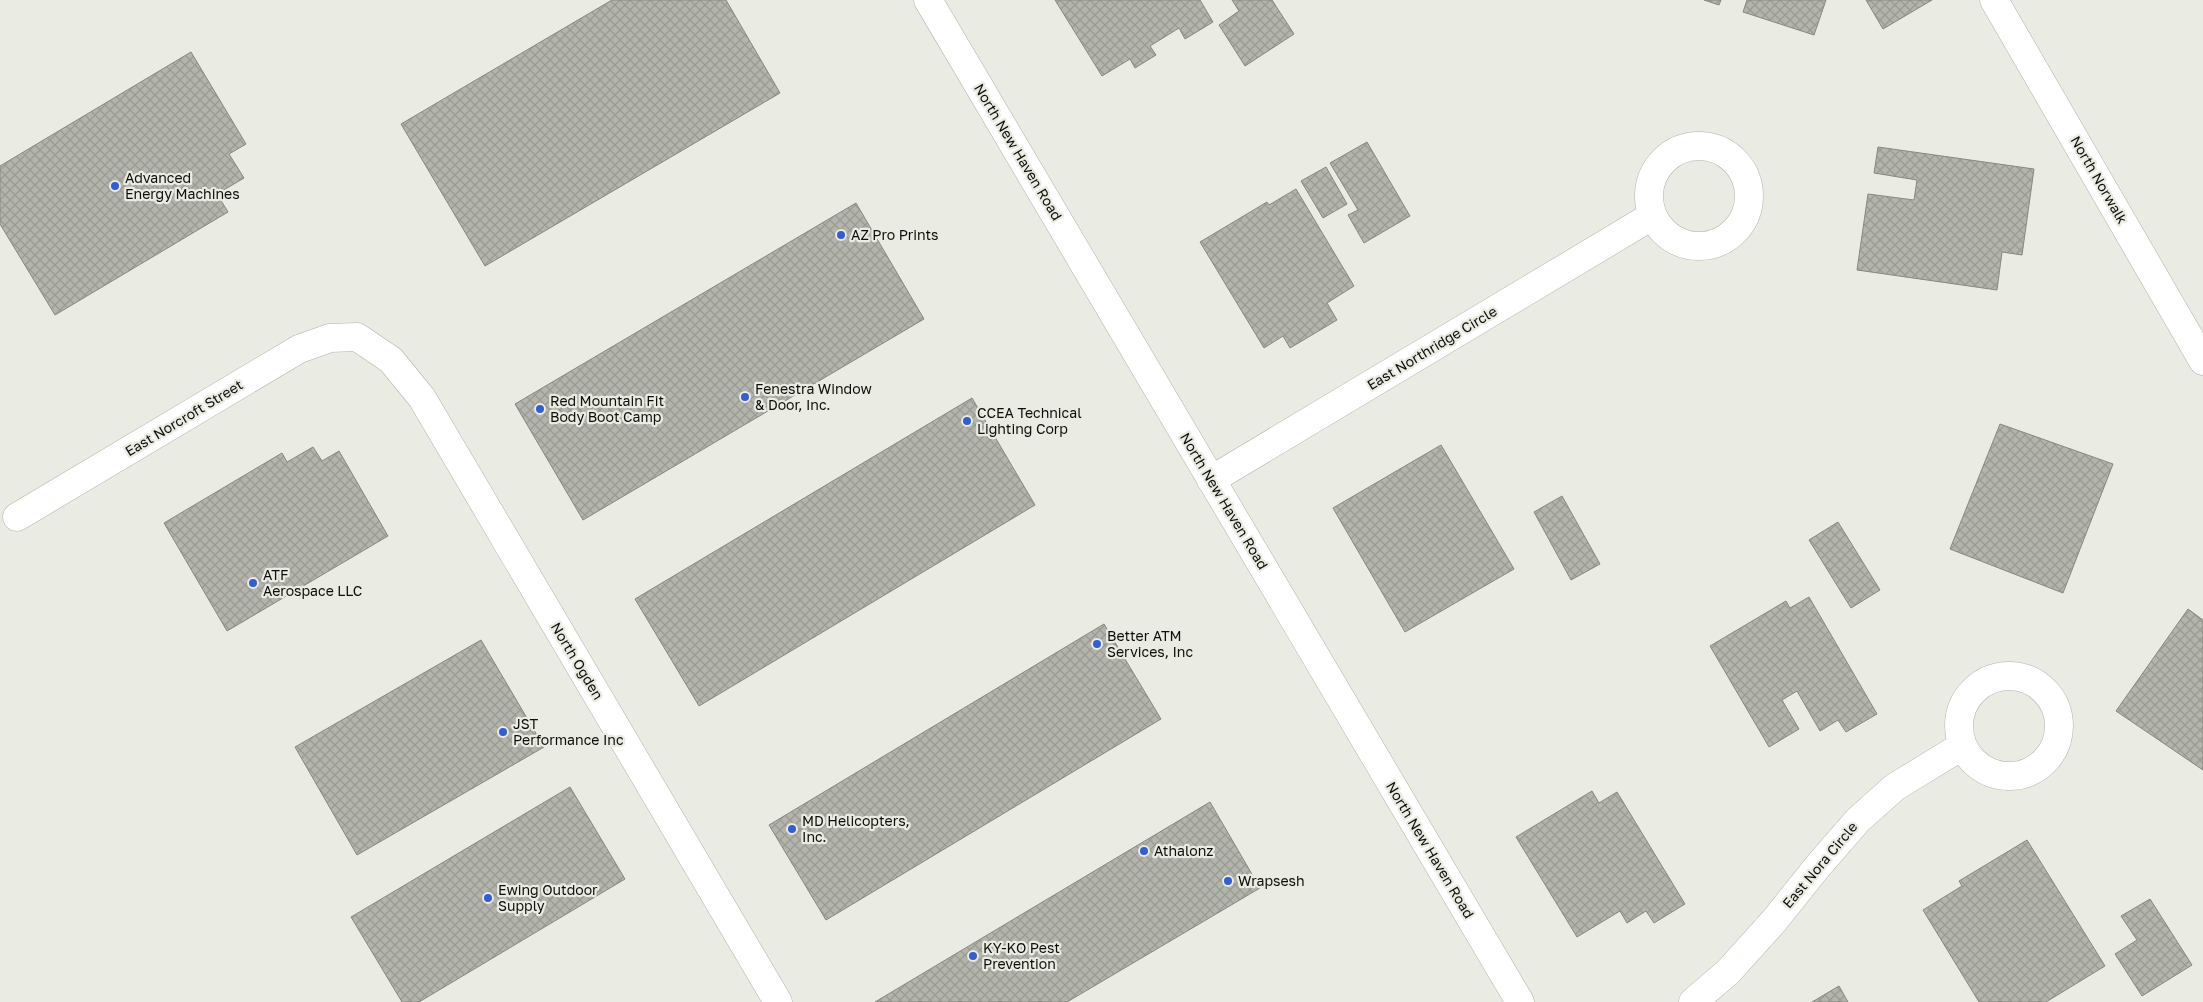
<svg xmlns="http://www.w3.org/2000/svg" width="2203" height="1002" font-family="'Golos Text',sans-serif">
  <style>
    .building { fill: url(#building-cross-hatch); stroke: #878880 }
    .lines { fill: none; stroke-linecap: round; stroke-linejoin: round }
    .minor-casing { stroke: #b2b3ab; stroke-width: 29 }
    .minor { stroke: #fff; stroke-width: 28 }
    .poi-dot { fill: #345dcd; stroke: #eaebe2; stroke-width: 2 }
    .labels { text-anchor: middle; stroke-width: 4.5; stroke-linejoin: round; paint-order: stroke }
    .street-label { font-size: 14px; fill: #0d0d0b; stroke: #eaebe2 }
    .poi-label { font-size: 14px; fill: #0d0d0b; stroke: #eaebe2; text-anchor: start }
  </style>
  <defs>
    <pattern id="building-cross-hatch" width="8" height="8" patternUnits="userSpaceOnUse" patternTransform="scale(1.25)"><rect width="8" height="8" fill="#b3b5ac"/><path d="M0 0l8 8M0 8l8-8" fill="none" stroke="#999a93"/></pattern>
  </defs>
  <rect width="100%" height="100%" fill="#eaebe2"/>
  <path class="building" d="M612,0H726L780,93L485,266L401,124Z
    M1055,0H1200L1213,22L1185,39L1179,28L1150,46L1156,55L1135,68L1130,59L1102,76Z
    M1232,0H1272L1294,34L1245,66L1219,25L1239,11Z
    M1704,0H1721L1719,5Z
    M1747,0H1826L1814,35L1743,12Z
    M1866,0H1932L1883,29Z
    M191,52L246,144L229,154L244,178L217,194L228,212L55,315L0,224V166Z
    M1367,142L1410,216L1364,243L1348,215L1358,210L1330,163Z
    M1878,147L2034,169L2022,255L2002,252L1997,290L1857,270L1868,194L1914,200L1917,180L1874,173Z
    M1326,167L1347,204L1323,218L1301,181Z
    M1296,189L1354,286L1327,303L1337,320L1290,348L1283,336L1264,348L1200,242L1267,202L1269,205Z
    M856,203L924,319L583,520L515,404Z
    M972,398L1035,505L699,706L635,599Z
    M2000,424L2113,464L2063,593L1950,549Z
    M1441,445L1514,569L1405,632L1333,508Z
    M313,447L322,461L339,451L388,536L227,631L164,523L282,453L287,462Z
    M1562,496L1600,564L1571,580L1534,512Z
    M1838,522L1880,590L1851,608L1809,540Z
    M1809,597L1877,714L1846,732L1838,720L1820,731L1797,691L1782,700L1799,729L1769,747L1710,646L1786,601L1790,608Z
    M2188,609L2203,620V770L2116,711Z
    M1104,624L1161,719L826,920L769,825Z
    M481,640L544,747L357,855L295,747Z
    M570,787L625,879L419,1002H402L351,917Z
    M1592,791L1599,803L1617,792L1685,904L1654,923L1646,911L1627,923L1620,911L1577,937L1516,837Z
    M1210,802L1260,888L1067,1002H875Z
    M2027,840L2105,966L2046,1002H1979L1923,910L1962,886L1959,881Z
    M2150,899L2192,965L2142,996L2115,954L2137,940L2121,916Z
    M1839,986L1848,1002H1812Z"/>
  <g class="lines">
    <g class="minor-casing">
      <path id="minor" d="M928,0L1520,1002
        M1994,0L2203,361
        M1649 196a50 50 0 1 1 100 0a50 50 0 1 1-100 0Z
        M1211,480L1652,216
        M17,517L299,349L330,338L357,337L391,360L422,398L778,1002
        M1959 726a50 50 0 1 1 100 0a50 50 0 1 1-100 0Z
        M1693,1002L1728,972L1774,921L1818,866L1858,820L1895,787L1962,746"/>
    </g>
    <use href="#minor" class="minor"/>
  </g>
  <g class="poi-dot">
    <circle cx="115" cy="186" r="5"/>
    <circle cx="841" cy="235" r="5"/>
    <circle cx="745" cy="397" r="5"/>
    <circle cx="540" cy="409" r="5"/>
    <circle cx="967" cy="421" r="5"/>
    <circle cx="253" cy="583" r="5"/>
    <circle cx="1097" cy="644" r="5"/>
    <circle cx="503" cy="732" r="5"/>
    <circle cx="792" cy="829" r="5"/>
    <circle cx="1144" cy="851" r="5"/>
    <circle cx="1228" cy="881" r="5"/>
    <circle cx="488" cy="898" r="5"/>
    <circle cx="973" cy="956" r="5"/>
  </g>
  <g class="labels">
    <g class="street-label">
      <text transform="translate(1018 152) rotate(59)" y="5">North New Haven Road</text>
      <text transform="translate(2099 180) rotate(60)" y="5">North Norwalk</text>
      <text transform="translate(1432 348) rotate(-31)" y="5">East Northridge Circle</text>
      <text transform="translate(184 418) rotate(-31)" y="5">East Norcroft Street</text>
      <text transform="translate(1224 501) rotate(59)" y="5">North New Haven Road</text>
      <text transform="translate(577 661) rotate(59)" y="5">North Ogden</text>
      <text transform="translate(1430 850) rotate(59)" y="5">North New Haven Road</text>
      <text transform="translate(1820 865) rotate(-50)" y="5">East Nora Circle</text>
    </g>
    <g class="poi-label">
      <text x="125" y="183">Advanced<tspan x="125" dy="16">Energy Machines</tspan></text>
      <text x="851" y="240">AZ Pro Prints</text>
      <text x="755" y="394">Fenestra Window<tspan x="755" dy="16">&amp; Door, Inc.</tspan></text>
      <text x="550" y="406">Red Mountain Fit<tspan x="550" dy="16">Body Boot Camp</tspan></text>
      <text x="977" y="418">CCEA Technical<tspan x="977" dy="16">Lighting Corp</tspan></text>
      <text x="263" y="580">ATF<tspan x="263" dy="16">Aerospace LLC</tspan></text>
      <text x="1107" y="641">Better ATM<tspan x="1107" dy="16">Services, Inc</tspan></text>
      <text x="513" y="729">JST<tspan x="513" dy="16">Performance Inc</tspan></text>
      <text x="802" y="826">MD Helicopters,<tspan x="802" dy="16">Inc.</tspan></text>
      <text x="1154" y="856">Athalonz</text>
      <text x="1238" y="886">Wrapsesh</text>
      <text x="498" y="895">Ewing Outdoor<tspan x="498" dy="16">Supply</tspan></text>
      <text x="983" y="953">KY-KO Pest<tspan x="983" dy="16">Prevention</tspan></text>
    </g>
  </g>
</svg>
